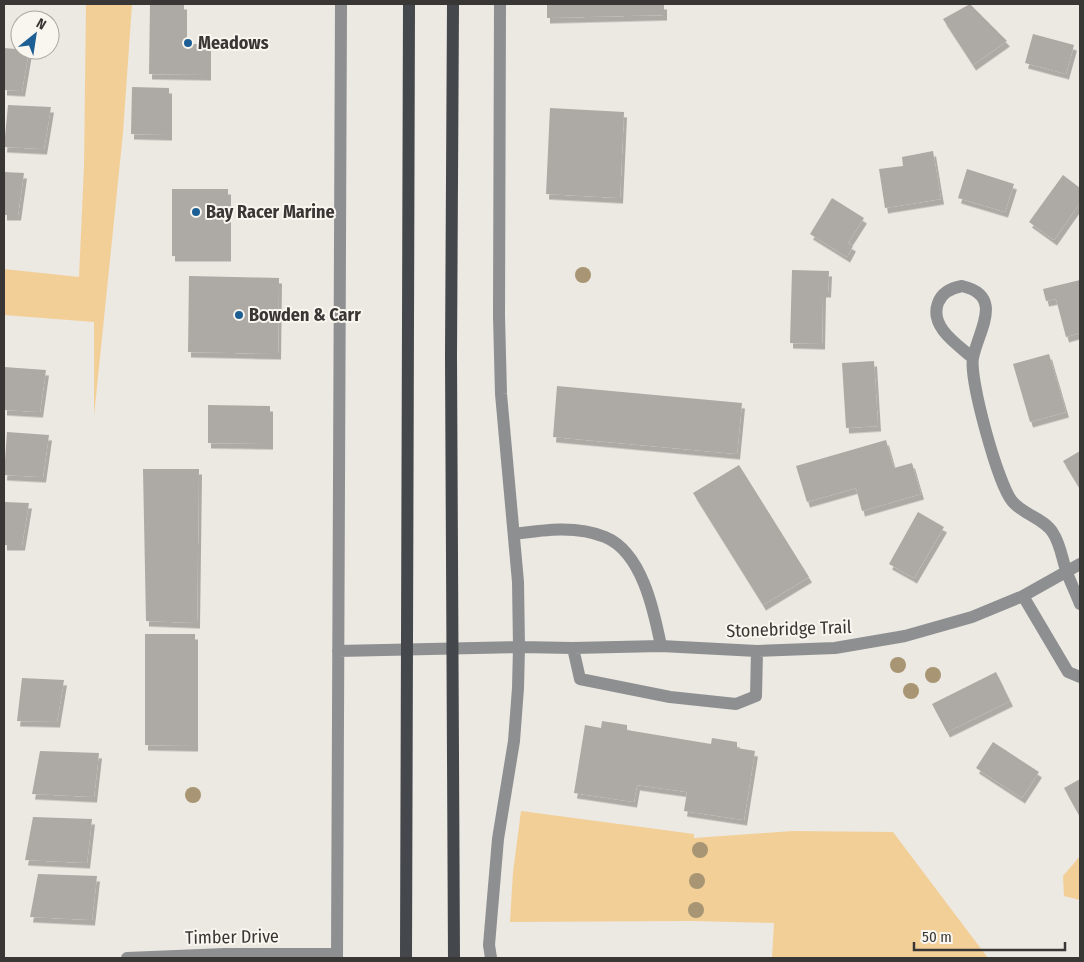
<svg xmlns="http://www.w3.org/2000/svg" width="1084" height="962" font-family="'Fira Sans Condensed',sans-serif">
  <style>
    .green { fill: #f3cf98 }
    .building { fill: #ada9a4; filter: url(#shadow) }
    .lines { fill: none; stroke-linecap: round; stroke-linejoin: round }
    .minor { stroke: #8d8f91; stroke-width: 12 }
    .major { stroke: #44474b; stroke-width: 12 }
    .tree { fill: #a89573 }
    .poi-dot { fill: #1d5f94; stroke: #f9f5ef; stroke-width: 2 }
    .labels { text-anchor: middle; stroke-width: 4; stroke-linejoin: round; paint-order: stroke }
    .poi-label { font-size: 18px; font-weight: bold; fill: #393735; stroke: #f9f5ef; text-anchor: start }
    .street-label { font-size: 18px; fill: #393735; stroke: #f9f5ef }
  </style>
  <defs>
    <filter id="shadow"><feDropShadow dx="3" dy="5.5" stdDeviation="0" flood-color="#0004"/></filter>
  </defs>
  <rect width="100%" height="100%" fill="#ece8e2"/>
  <path class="green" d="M86,4H132L123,133L94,416V322L4,315V269L79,277L84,166Z
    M521,811L694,834V838L793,831L893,832L988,958H772L774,923L691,921L510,922L513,872Z
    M1080,856V900L1064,896L1063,876Z"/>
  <path class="building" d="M150,4H184V44H208V75L149,74Z
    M547,4H664V15L547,18Z
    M970,4L1007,41L973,65L943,19Z
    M1033,34L1074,45L1066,74L1025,63Z
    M4,48L29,50L22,91L4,90Z
    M132,87L169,88V135L131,134Z
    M8,105L51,107L44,149L4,147Z
    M550,108L624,112L620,198L546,194Z
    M933,151L941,199L885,208L879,169L903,166L902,157Z
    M967,169L1014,184L1005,212L958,198Z
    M4,172L24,173L18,215H4Z
    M1063,175L1080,188V203L1054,240L1029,222Z
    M172,189H228V256H172Z
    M832,198L864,218L848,243L853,246L847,257L810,234Z
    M792,270L829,271L828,292H823L822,344L790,343Z
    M189,276L279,278L278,354L188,352Z
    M1080,280V333L1066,337L1056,299L1046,301L1043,289Z
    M1049,354L1066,412L1030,422L1013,364Z
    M874,361L878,426L846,428L842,363Z
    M4,367L46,370L40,412L4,410Z
    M557,386L742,403L737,454L553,437Z
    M208,405L270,406V444L208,443Z
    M7,432L49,435L43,477L4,475Z
    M886,440L894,468L912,463L921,494L862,511L856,488L807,502L796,466Z
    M1080,451V489L1063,461Z
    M739,465L809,577L763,605L693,493Z
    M143,469H199L197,623L146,621Z
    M4,502L29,503L22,545H4Z
    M918,512L944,527L914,578L889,564Z
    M145,634H195V746L145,745Z
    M996,672L1010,701L947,732L932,704Z
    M22,678L64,680L57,722L17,721Z
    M602,721L627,725V730L711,744L712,738L737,742V748L755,751L744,820L684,811L687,792L637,785L634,802L574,793L585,725L601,728Z
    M993,742L1039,772L1022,798L976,768Z
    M40,751L99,753L94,797L32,794Z
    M1080,779V817L1064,788Z
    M33,817L92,819L87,863L25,860Z
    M38,874L97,876L92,920L30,917Z"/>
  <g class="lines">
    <path class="minor" d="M962,286C1005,296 978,331 973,358C958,345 929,327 938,303C942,292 951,288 962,286Z
      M973,358C969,379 998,484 1012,501C1023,515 1044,518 1053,533C1061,545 1062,560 1067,573C1071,583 1076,594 1080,604
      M514,534C543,530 576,525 605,537C642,552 654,611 661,646
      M1023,596L1068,672L1080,677
      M573,648L580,679L670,697L736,704L756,696L757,651
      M338,651L519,647L573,648L661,646L757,651L835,648L905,636L972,617L1023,596L1080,564
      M127,958L225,954H337
      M337,958L341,4
      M491,958L489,945L498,839L514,741L518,688L519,647L518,582L501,394L499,316L500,4"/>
    <path class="major" d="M453,4L451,357L454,958
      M406,958L409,4"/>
  </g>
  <g class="tree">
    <circle cx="583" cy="275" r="8"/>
    <circle cx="898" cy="665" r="8"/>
    <circle cx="933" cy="675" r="8"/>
    <circle cx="911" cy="691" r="8"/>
    <circle cx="193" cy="795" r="8"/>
    <circle cx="700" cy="850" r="8"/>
    <circle cx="697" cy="881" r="8"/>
    <circle cx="696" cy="910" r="8"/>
  </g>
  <g class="poi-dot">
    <circle cx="188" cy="43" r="5"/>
    <circle cx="196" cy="212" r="5"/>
    <circle cx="239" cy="315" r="5"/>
  </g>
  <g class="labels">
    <g class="poi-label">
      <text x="198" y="49">Meadows</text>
      <text x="206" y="218">Bay Racer Marine</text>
      <text x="249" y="321">Bowden &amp; Carr</text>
    </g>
    <g class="street-label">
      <text transform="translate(789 629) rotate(-2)" y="6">Stonebridge Trail</text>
      <text transform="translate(232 937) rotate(-1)" y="6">Timber Drive</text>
    </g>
  </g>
  <rect width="1084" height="962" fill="none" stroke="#393735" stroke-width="10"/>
  <g transform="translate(35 35) rotate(30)"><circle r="24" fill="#f9f5ef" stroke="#aca9a5"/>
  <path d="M0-4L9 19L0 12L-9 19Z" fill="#1d5f94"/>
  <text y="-8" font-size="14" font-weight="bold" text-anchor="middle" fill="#393735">N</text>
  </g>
  <path d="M914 942v8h151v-8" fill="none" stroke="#393735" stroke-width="2.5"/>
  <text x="922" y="942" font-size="15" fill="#393735" stroke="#f9f5ef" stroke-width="4" paint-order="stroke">50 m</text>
</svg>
